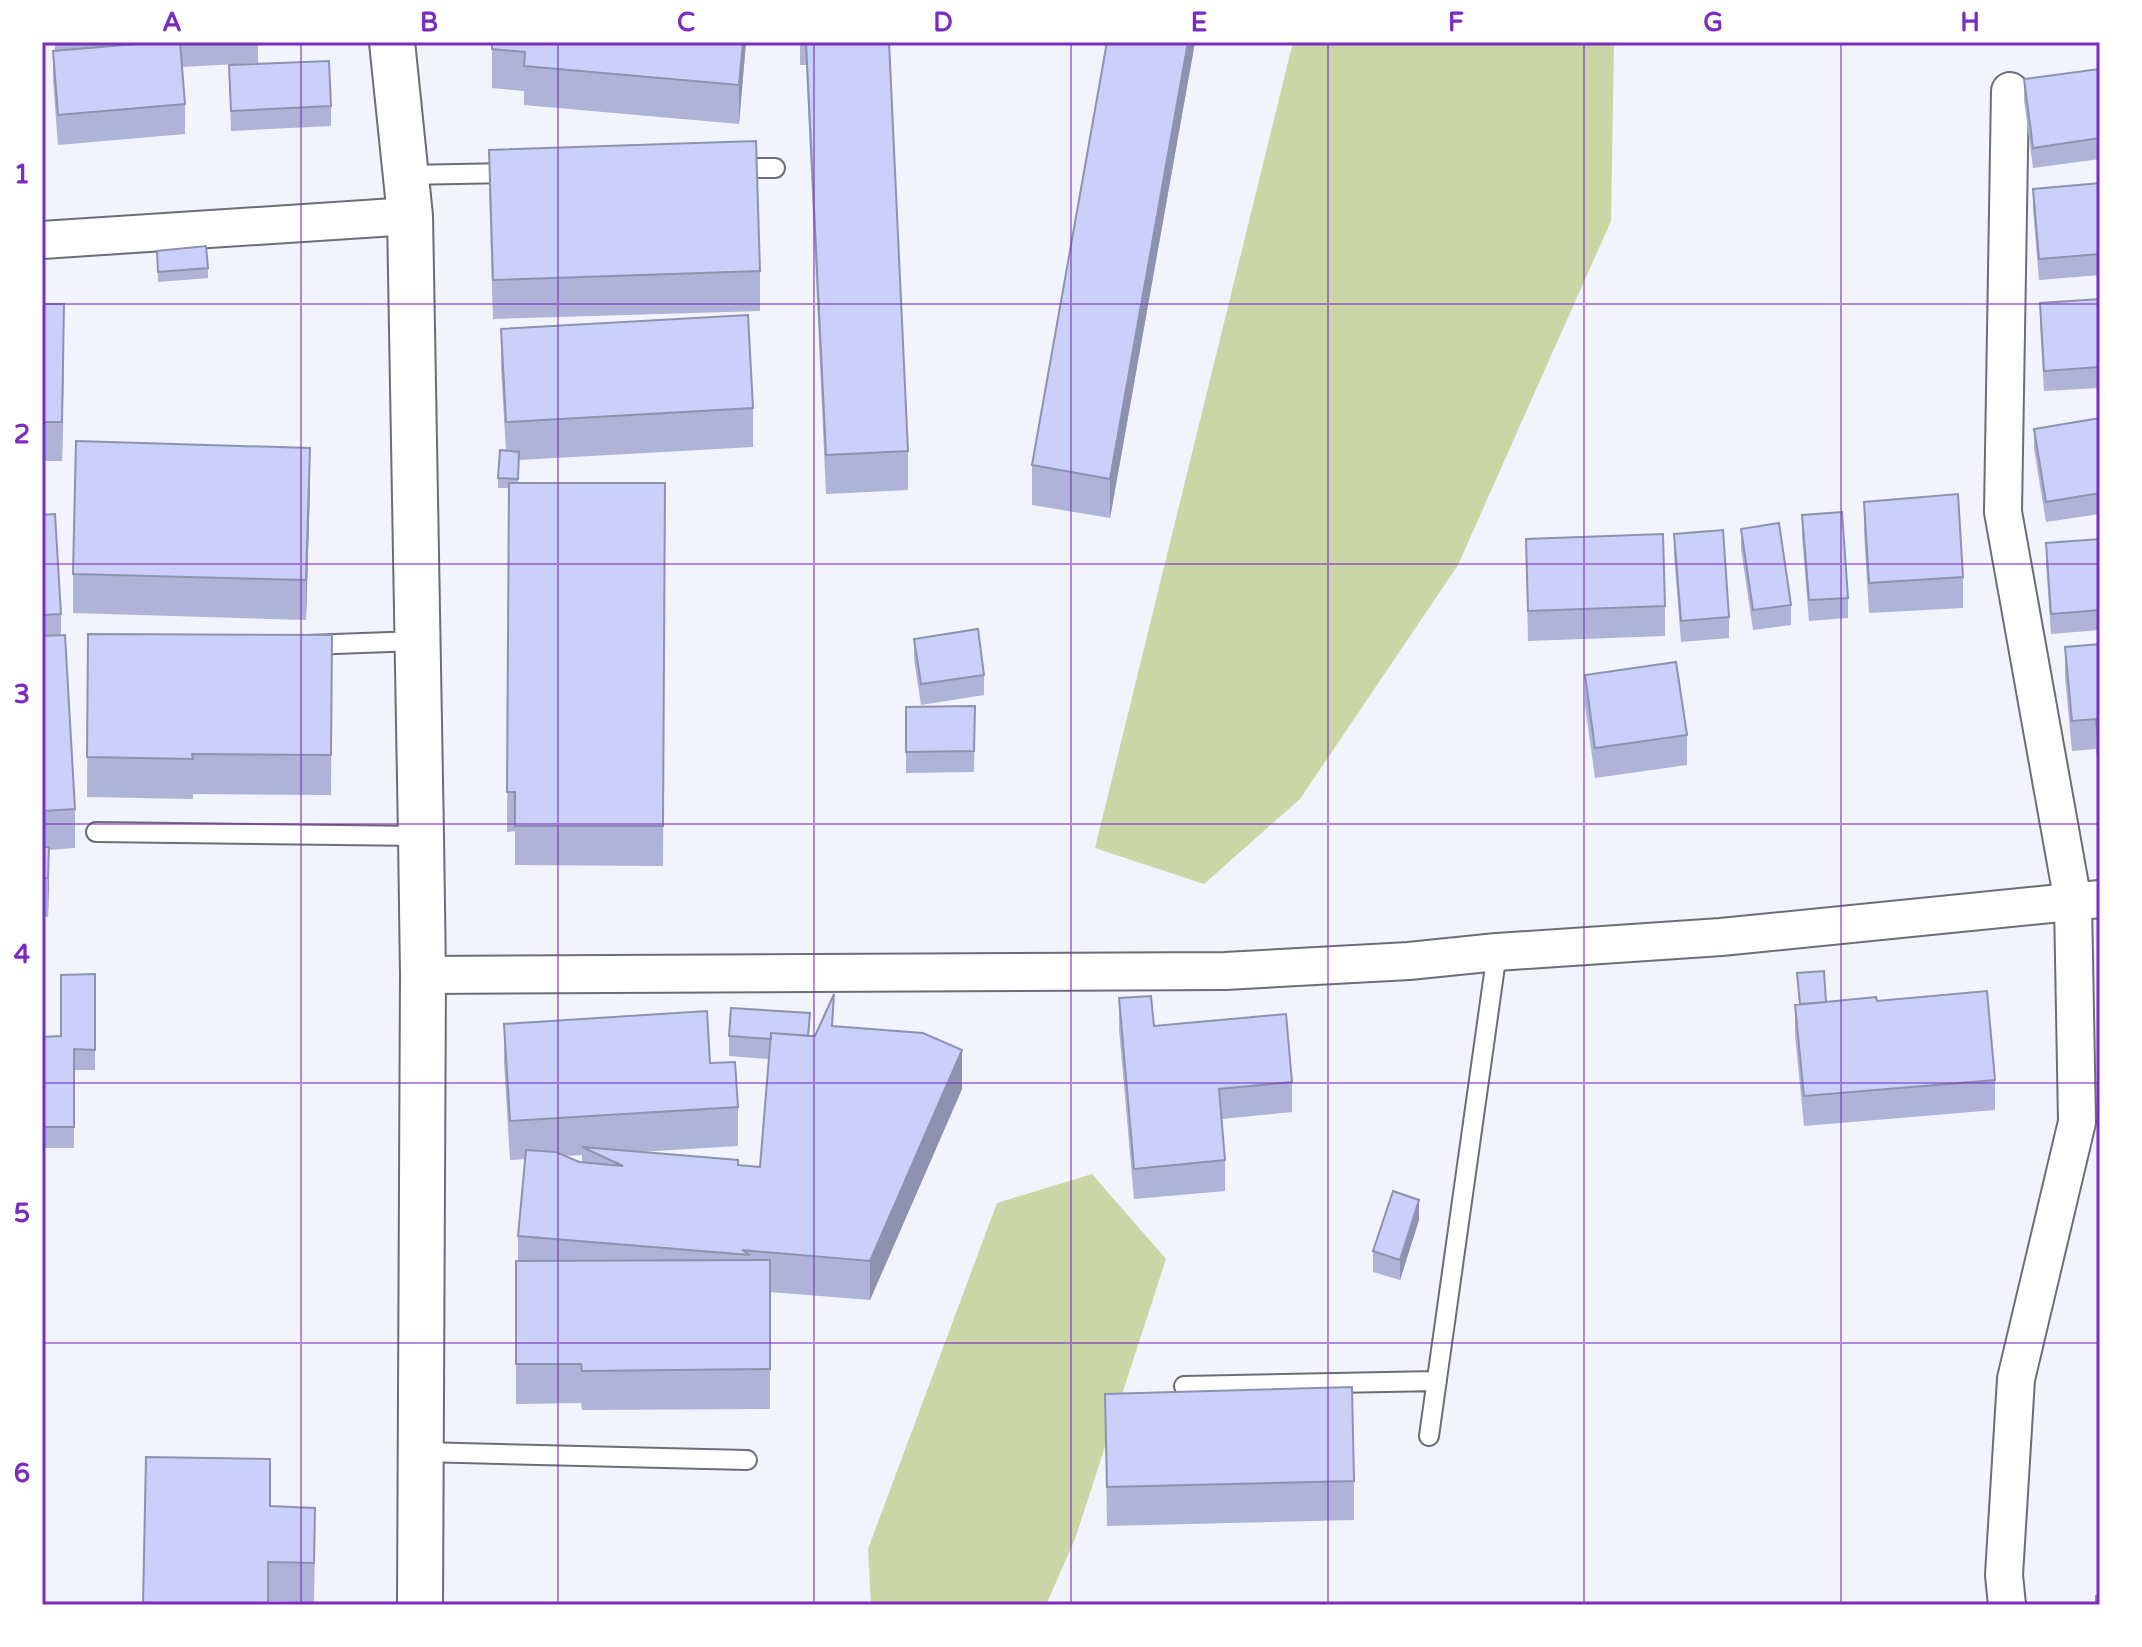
<svg xmlns="http://www.w3.org/2000/svg" width="2142" height="1647" font-family="'Varela Round',sans-serif">
  <style>
    .green { fill: #cad6a5 }
    .lines { fill: none; stroke-linecap: round; stroke-linejoin: round }
    .service-casing { stroke: #6c6e76; stroke-width: 22 }
    .minor-casing { stroke: #6c6e76; stroke-width: 40 }
    .tertiary-casing { stroke: #6c6e76; stroke-width: 48 }
    .service { stroke: #fff; stroke-width: 18 }
    .minor { stroke: #fff; stroke-width: 36 }
    .tertiary { stroke: #fff; stroke-width: 44 }
    .wall { fill: #aeb3d7; fill-rule: evenodd }
    .shaded-wall { fill: #8d92af }
    .building { fill: #cad0fa; stroke: #8d92af; stroke-width: 2 }
    .grid { fill: none; stroke: #7b2cbf; stroke-width: 2; stroke-opacity: 0.55 }
    .neatline { fill: none; stroke: #7b2cbf; stroke-width: 3 }
    .grid-label { font-size: 26px; text-anchor: middle; font-weight: bold; fill: #7b2cbf }
  </style>
  <rect width="100%" height="100%" fill="#f1f3fd"/>
  <path class="green" d="M1293,42H1614L1611,221L1458,565L1300,799L1204,884L1095,848Z
    M1092,1174L1166,1259L1075,1539L1046,1605H871L868,1549L997,1203Z"/>
  <g class="lines">
    <g class="service-casing">
      <path id="service" d="M733,168H775
        M405,175L512,173
        M308,645L417,641
        M96,832L421,836
        M1184,1386L1437,1381
        M1429,1436L1497,952
        M421,1452L747,1460"/>
    </g>
    <g class="minor-casing">
      <path id="minor" d="M42,240L410,216
        M423,975L1225,971L1409,961L1497,952L1721,937L2100,899
        M2007,1605L2004,1575L2016,1379L2077,1122L2073,902L2003,512L2010,91"/>
    </g>
    <g class="tertiary-casing">
      <path id="tertiary" d="M392,42L410,216L421,836L423,975L420,1605"/>
    </g>
    <use href="#service" class="service"/>
    <use href="#minor" class="minor"/>
    <use href="#tertiary" class="tertiary"/>
  </g>
  <path class="wall" d="M55,42H258V63L182,67L185,104V134L58,145L53,81V51H55Z
    M746,42L739,124L524,105V91L492,88V49Z
    M800,42H889L908,451V490L826,494L806,65H800Z
    M1107,42H1195L1110,518L1032,505V465Z
    M229,65L331,106V126L231,131Z
    M2100,77V159L2033,168L2024,100V79Z
    M489,150L760,271V311L493,319L489,190Z
    M2100,183V275L2039,280L2033,209V189Z
    M157,251L208,268V278L158,282Z
    M2100,299V388L2044,391L2040,323V303Z
    M42,304L64,343L62,461H42Z
    M501,329L753,408V447L519,460L518,483H665L663,866L515,865V831L507,832L509,488H498V478L506,451L501,368Z
    M2100,418V514L2046,522L2034,449V429Z
    M310,487L306,620L73,613V574Z
    M1864,502L1963,577V608L1869,613L1864,532Z
    M42,515L61,614V635L75,809V848L49,850L48,917H42Z
    M1802,515L1848,598V618L1809,621L1802,536Z
    M1741,529L1791,605V625L1753,630L1741,549Z
    M1674,534L1729,617V638L1681,642L1674,554Z
    M1526,539L1665,606V636L1528,641Z
    M2100,539V630L2051,634L2046,564V543Z
    M88,634L332,635L331,795L193,794V799L87,797Z
    M914,639L984,675V695L921,705L914,659Z
    M2100,644V789L2096,749L2072,751L2065,677V647Z
    M1585,675L1687,735V765L1595,778L1585,705Z
    M975,706L974,772L906,773V707Z
    M1797,973L1826,1002L1877,1001L1995,1080V1110L1804,1126L1795,1035V1005L1799,1004Z
    M95,974V1070H74V1148H43L42,1037L61,1036Z
    M1119,998L1154,1026L1292,1082V1112L1222,1119L1225,1160V1191L1134,1199L1119,1029Z
    M504,1024L710,1063L738,1107V1146L639,1152L738,1165L760,1167L769,1059L729,1056V1036H815L834,1026L962,1089L870,1300L770,1292V1409L582,1410L581,1403L516,1404V1261H518V1236L525,1159L510,1160L504,1063ZM582,1155V1162L566,1156Z
    M1419,1220L1400,1280L1373,1272V1251Z
    M1105,1394L1354,1481V1520L1107,1526Z
    M270,1506L315,1547L314,1602L268,1601L143,1605Z"/>
  <path class="shaded-wall" d="M743,42H746L739,124V85Z
    M1188,42H1195L1110,518V479Z
    M64,304V343L62,461V422Z
    M310,448V487L306,620V580Z
    M49,847V887L48,917V878Z
    M962,1050V1089L870,1300V1261Z
    M1419,1200V1220L1400,1280V1260Z"/>
  <path class="building" d="M160,42H180L185,104L58,115L53,51Z
    M492,42H743L739,85L524,66L525,52L492,49Z
    M806,42H889L908,451L826,455Z
    M1107,42H1188L1110,479L1032,465Z
    M329,61L331,106L231,111L229,65Z
    M2099,69L2100,77V138L2033,148L2024,79Z
    M756,141L760,271L493,280L489,150Z
    M2100,183V254L2039,259L2033,189Z
    M206,246L208,268L158,272L157,251Z
    M2100,299V367L2044,371L2040,303Z
    M42,304H64L62,422H42Z
    M748,315L753,408L506,422L501,329Z
    M2100,418V493L2046,502L2034,429Z
    M76,441L310,448L306,580L73,574Z
    M500,450L519,452L518,479L498,478Z
    M509,483H665L663,826H515V792H507Z
    M1958,494L1963,577L1869,583L1864,502Z
    M1842,512L1848,598L1809,600L1802,515Z
    M55,514L61,614L42,615V515Z
    M1779,523L1791,605L1753,610L1741,529Z
    M1723,530L1729,617L1681,621L1674,534Z
    M1663,534L1665,606L1528,611L1526,539Z
    M2100,539V610L2051,614L2046,543Z
    M978,629L984,675L921,684L914,639Z
    M88,634L332,635L331,755L192,754L193,759L87,757Z
    M65,635L75,809L42,811V636Z
    M2100,644V759L2096,719L2072,721L2065,647Z
    M1676,662L1687,735L1595,748L1585,675Z
    M975,706L974,751L906,752V707Z
    M42,847H49L48,878H42Z
    M1824,971L1826,1002L1800,1004L1797,973Z
    M95,974V1050L74,1049V1127H43L42,1037L61,1036V975Z
    M1987,991L1995,1080L1804,1096L1795,1005L1876,997L1877,1001Z
    M834,994L832,1026L923,1033L962,1050L870,1261L742,1250L750,1255L518,1236L526,1150L556,1152L579,1162L623,1166L582,1147L738,1160V1165L760,1167L771,1033L815,1036Z
    M1151,996L1154,1026L1286,1014L1292,1082L1219,1089L1225,1160L1134,1169L1119,998Z
    M731,1008L810,1013L808,1036L771,1033V1039L729,1036Z
    M707,1011L710,1063L735,1062L738,1107L510,1121L504,1024Z
    M1393,1191L1419,1200L1400,1260L1373,1251Z
    M770,1260V1369L582,1371L581,1364H516V1261Z
    M1352,1387L1354,1481L1107,1487L1105,1394Z
    M146,1457L270,1459V1506L315,1508L314,1563L268,1562V1605H143Z
    M2096,1596H2100V1605H2096Z"/>
  <path class="grid" d="M301,42V1605M558,42V1605M814,42V1605M1071,42V1605M1328,42V1605M1584,42V1605M1841,42V1605M42,304H2100M42,564H2100M42,824H2100M42,1083H2100M42,1343H2100"/>
  <rect width="2142" height="1647" fill="none" stroke="#ffffff" stroke-width="88"/>
  <rect x="44" y="44" width="2054" height="1559" class="neatline"/>
  <g class="grid-label">
    <text x="172" y="31">A</text>
    <text x="429" y="31">B</text>
    <text x="686" y="31">C</text>
    <text x="943" y="31">D</text>
    <text x="1199" y="31">E</text>
    <text x="1456" y="31">F</text>
    <text x="1713" y="31">G</text>
    <text x="1970" y="31">H</text>
    <text x="22" y="183">1</text>
    <text x="22" y="443">2</text>
    <text x="22" y="703">3</text>
    <text x="22" y="963">4</text>
    <text x="22" y="1222">5</text>
    <text x="22" y="1482">6</text>
  </g>
</svg>
